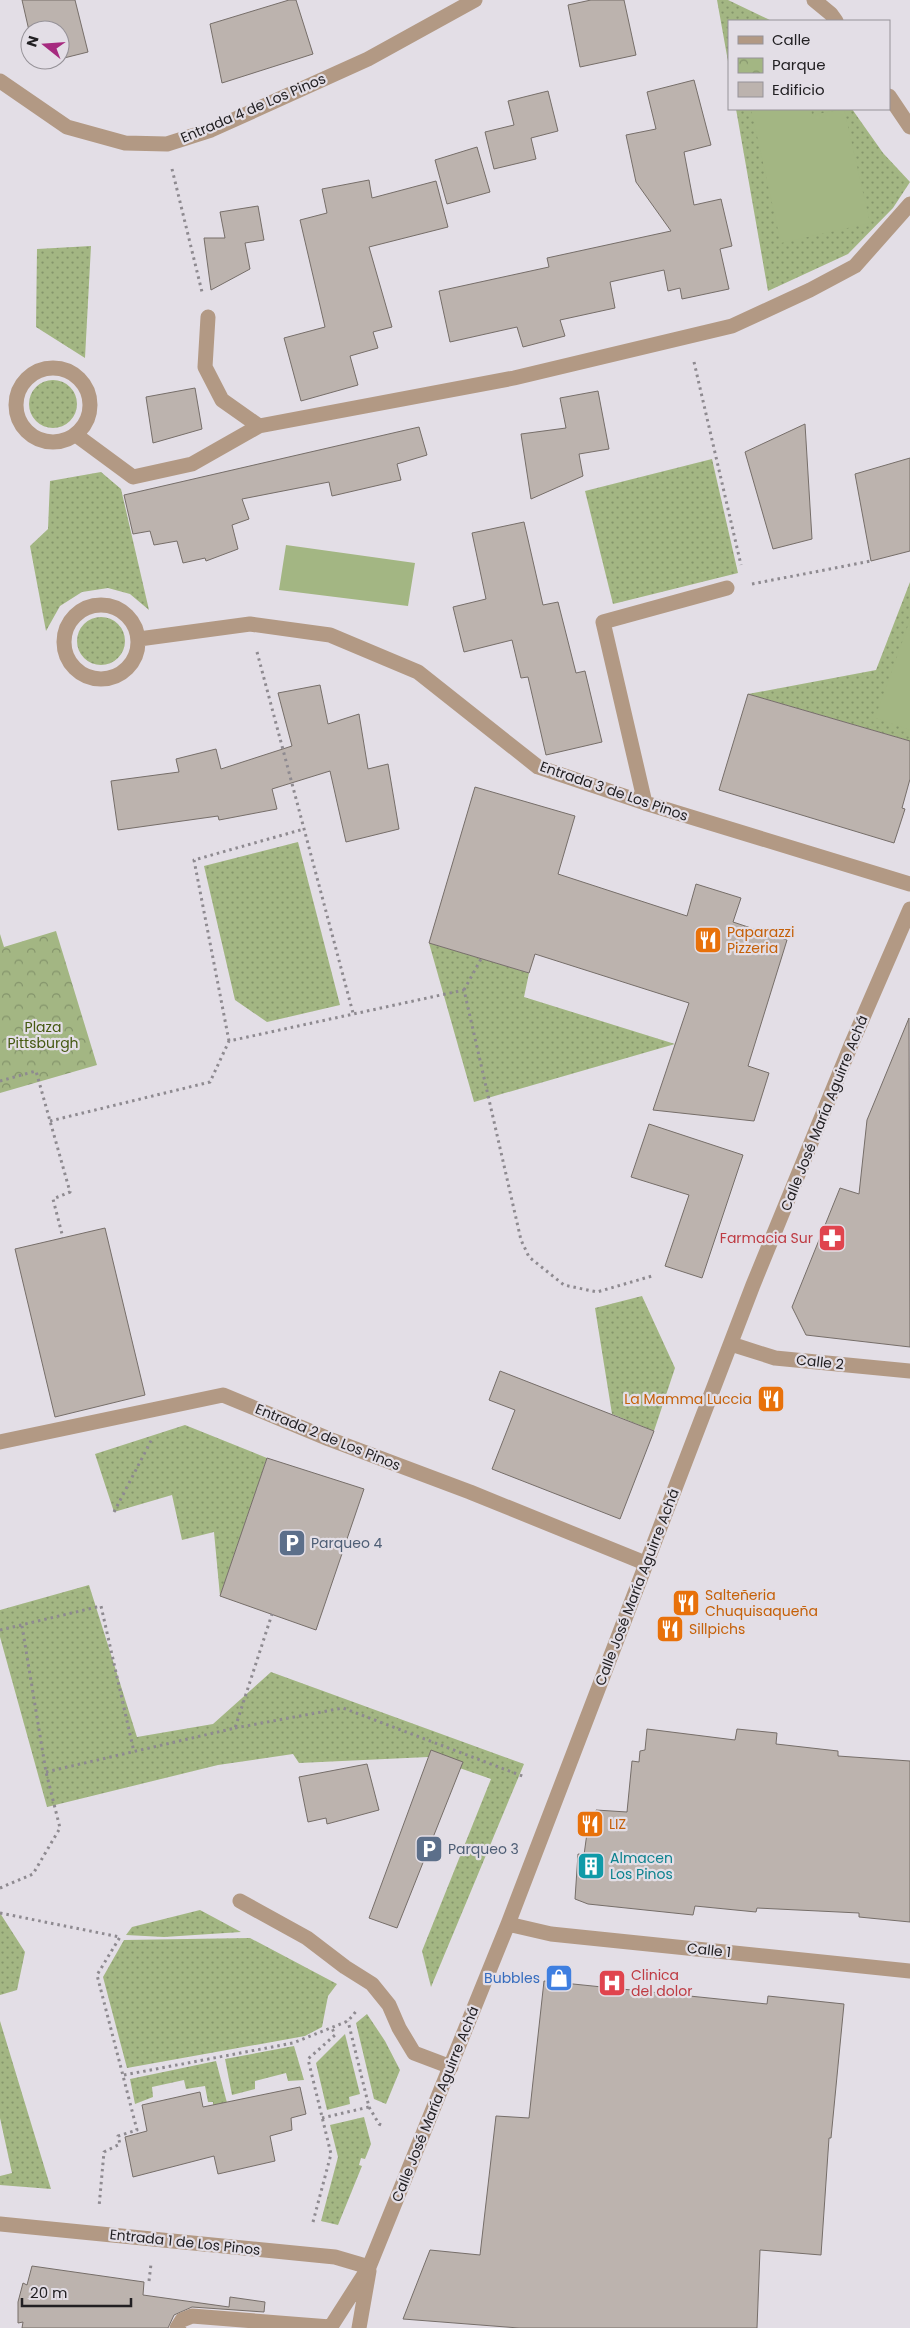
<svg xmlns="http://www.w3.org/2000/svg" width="910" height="2328" font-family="Poppins,sans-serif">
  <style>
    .grass { fill: url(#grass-dots) }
    .park { fill: url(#park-crowns) }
    .pitch { fill: #a3b683 }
    .building { fill: #bcb3ae; stroke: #766e69 }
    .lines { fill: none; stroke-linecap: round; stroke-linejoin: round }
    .path { stroke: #8e8a90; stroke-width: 3; stroke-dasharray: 2.5 4; stroke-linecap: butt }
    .minor { stroke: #b29984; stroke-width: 15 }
    .labels { text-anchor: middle; stroke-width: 4.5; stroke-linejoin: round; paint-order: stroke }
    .street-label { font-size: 14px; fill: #222023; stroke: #e3dee6 }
    .food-label { font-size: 14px; fill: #c56008; stroke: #e3dee6; text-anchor: start }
    .park-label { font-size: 14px; fill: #455912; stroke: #e3dee6 }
    .health-label { font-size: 14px; fill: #be3a42; stroke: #e3dee6; text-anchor: end }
    .service-label { font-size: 14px; fill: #4e5e75; stroke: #e3dee6; text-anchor: start }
    .culture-label { font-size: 14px; fill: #0d838f; stroke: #e3dee6; text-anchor: start }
    .shop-label { font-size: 14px; fill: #366cbe; stroke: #e3dee6; text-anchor: end }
  </style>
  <defs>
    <pattern id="grass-dots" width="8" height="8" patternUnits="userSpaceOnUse" patternTransform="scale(1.25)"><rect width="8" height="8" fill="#a3b683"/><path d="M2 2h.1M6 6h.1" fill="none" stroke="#84946b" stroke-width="1.8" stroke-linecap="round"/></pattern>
    <pattern id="park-crowns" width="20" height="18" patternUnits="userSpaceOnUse" patternTransform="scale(1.25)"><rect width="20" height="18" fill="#a3b683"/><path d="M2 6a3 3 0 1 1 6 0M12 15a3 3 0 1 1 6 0" fill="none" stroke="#84946b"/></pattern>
  </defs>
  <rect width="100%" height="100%" fill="#e3dee6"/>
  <path class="grass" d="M717,0H728L772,21H729V67Z
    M736,109H852L883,153L910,182L893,208L848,254L768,291Z
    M91,246L85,358L36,327L37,249Z
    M29 404a24 24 0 1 1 48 0a24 24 0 1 1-48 0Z
    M712,459L738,573L613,604L585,491Z
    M101,472L121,489L149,610L130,594L108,588L82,592L60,606L46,631L30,546L48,529L50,481Z
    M910,582V741L748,694L876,670Z
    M77 641a24 24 0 1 1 48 0a24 24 0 1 1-48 0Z
    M298,842L340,1005L267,1022L235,1000L204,866Z
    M429,943L529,973L524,997L675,1044L474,1102Z
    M642,1296L675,1368L654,1431L612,1414L595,1308Z
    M185,1425L267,1458L220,1596L214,1532L182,1540L172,1495L114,1512L95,1454Z
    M89,1585L137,1737L213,1724L271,1672L524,1764L431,1987L422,1951L491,1779L428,1757L299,1763L293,1754L218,1765L47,1807L0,1637V1610Z
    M200,1910L241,1932L164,1937L126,1935L132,1927Z
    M0,1913L25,1952L17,1990L0,1995Z
    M250,1938L337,1984L328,1996L322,2027L305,2036L127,2068L103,1977L124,1940Z
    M367,2014L385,2041L400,2070L386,2104L374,2099L356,2023Z
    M0,2021L51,2189L0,2185V2176L12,2173L0,2118Z
    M345,2034L360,2094L349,2097L350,2104L327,2110L316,2063Z
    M294,2046L304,2080L288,2081L286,2073L255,2081V2089L232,2095L225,2059Z
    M216,2061L231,2118L213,2109V2102H208L205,2086L186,2089L184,2080L152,2087L153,2097L135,2104L130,2079Z
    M364,2117L371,2144L365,2159L361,2158L359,2165L362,2166L338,2225L321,2221L338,2157L330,2125Z"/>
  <path class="park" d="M56,931L97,1065L0,1093V934L4,947Z"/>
  <path class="pitch" d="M751,109H811L812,115L844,109L870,223L781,243Z
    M286,545L415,563L408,606L279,590Z
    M910,620V730L875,718Z"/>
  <path class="building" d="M22,0H75L88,52L60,59V30H30V35Z
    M289,0H296L313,54L222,83L210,24Z
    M591,0H624L636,55L580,67L568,5Z
    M694,80L711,145L684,152L694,205L721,199L732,246L720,249L729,289L682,299L680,288L668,291L664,270L610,282L615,308L560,320L565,336L523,347L517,327L450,342L439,291L549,267L547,258L671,231L636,182L626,135L656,129L647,92Z
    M548,91L558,131L531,138L536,159L494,169L485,132L514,125L508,101Z
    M477,147L490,192L447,204L435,160Z
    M369,180L372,198L436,181L448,227L369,247L392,327L373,332L378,348L350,356L358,385L301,401L284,338L325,327L300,220L327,213L322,189Z
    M258,206L264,240L245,243L250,269L211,290L204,238H225L220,212Z
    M195,388L202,429L153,443L146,397Z
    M598,391L609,449L579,454L583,476L531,499L521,434L566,428L560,398Z
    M805,424L812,539L773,549L745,452Z
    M419,427L427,455L397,464L401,480L332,496L329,482L242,499L249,519L232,525L238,549L206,561L205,558L183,563L177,541L154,545L150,531L133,534L124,495Z
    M910,458V551L871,561L855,474Z
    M524,522L543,605L558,602L576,673L585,671L602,742L546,755L528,677L521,678L512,640L464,652L453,607L486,599L472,533Z
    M320,685L328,724L359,714L368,769L388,764L399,829L346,842L330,771L272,789L277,809L219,820L218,816L118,830L111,781L179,772L176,759L216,749L221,769L292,746L278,693Z
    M748,694L910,741V779L902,808L905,809L894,843L719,790Z
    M475,787L575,816L558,874L687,916L696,884L741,898L733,922L787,940L748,1066L769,1073L754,1121L653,1110L689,1003L535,954L529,973L429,943Z
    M909,1018L910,1347L806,1335L792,1307L840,1188L859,1194L867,1120Z
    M649,1124L743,1155L702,1278L665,1266L689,1195L631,1177Z
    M105,1228L145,1395L55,1417L15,1249Z
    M500,1371L654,1431L620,1519L492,1469L515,1410L489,1400Z
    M267,1458L364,1489L316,1630L220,1596Z
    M647,1729L735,1740L737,1729L777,1733L776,1744L838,1751V1756L910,1761V1922L859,1917V1913L757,1908L756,1912L695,1906L693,1915L588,1904L575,1899L578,1854L584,1855L587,1833H593L596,1810L627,1812L632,1761L639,1762L640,1751L645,1750Z
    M431,1750L463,1762L397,1928L369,1918Z
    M367,1764L379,1810L327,1824L326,1818L308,1822L299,1777Z
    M544,1981L767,2004L768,1996L844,2004L831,2138H829L821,2255L760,2250L757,2328H519L403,2319L430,2250L480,2255L496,2116L529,2118Z
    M300,2087L306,2114L291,2118L292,2130L270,2136L275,2161L218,2174L214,2156L133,2177L125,2137L147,2131L142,2105L200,2092L203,2107Z
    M32,2266L144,2282L143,2295L229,2307L230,2297L265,2302L264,2312L192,2307L174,2315L168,2328H22L23,2322L18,2323V2302L23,2283L27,2285Z"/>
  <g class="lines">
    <path class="path" d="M172,169L202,292
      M694,362L741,565
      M752,584L871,561
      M257,652L353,1013
      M464,990L481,959
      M229,1041L194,860L304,829
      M0,1081L36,1071L70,1192L53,1199L63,1238
      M50,1121L210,1082L229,1041L464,990L521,1240L529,1257L564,1285L597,1292L652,1276
      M114,1512L153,1437
      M0,1630L101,1606L134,1752
      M235,1728L343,1708L525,1777
      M46,1772L235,1728L272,1614
      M0,1888L33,1874L60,1828L46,1772L22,1626
      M0,1913L120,1937L97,1975L137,2130L118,2136L120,2144L104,2152L99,2207
      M124,2075L293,2043L348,2021L358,2009
      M369,2107L379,2124L384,2126
      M322,2118L369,2107L348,2021
      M313,2222L331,2154L308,2059L335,2035L332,2028
      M149,2281L151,2264"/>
    <path class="minor" d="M814,0L831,14L836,21
      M0,81L67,127L125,143L167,144L211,130L368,59L475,0
      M889,96L910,127
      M208,317L205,367L222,400L259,426
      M16 405a37 37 0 1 1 74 0a37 37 0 1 1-74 0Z
      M76,435L133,477L192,464L259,426L514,378L732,326L810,290L855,266L910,204
      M64 642a37 37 0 1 1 74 0a37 37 0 1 1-74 0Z
      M139,639L250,624L330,635L418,672L538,767L645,803L910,884
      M645,803L603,622L727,588
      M731,1344L775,1358L910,1371
      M0,1442L223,1395L329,1439L470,1492L645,1563
      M240,1901L307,1938L345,1967L372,1984L389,2005L399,2028L414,2053L451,2067
      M508,1924L551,1934L910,1971
      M0,2224L335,2257L369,2267
      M177,2328L182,2320L192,2316L330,2327
      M330,2328L369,2267L508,1924L753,1285L851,1045L910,909
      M359,2328L369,2271"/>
  </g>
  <defs>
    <g id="restaurant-square" transform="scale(1.4375)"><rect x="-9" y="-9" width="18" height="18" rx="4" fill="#e8710a" stroke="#e3dee6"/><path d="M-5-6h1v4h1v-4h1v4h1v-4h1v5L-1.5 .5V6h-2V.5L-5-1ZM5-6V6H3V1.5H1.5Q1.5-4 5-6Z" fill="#fff"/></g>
    <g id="pharmacy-square" transform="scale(1.4375)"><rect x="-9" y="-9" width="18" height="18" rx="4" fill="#e0444e" stroke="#e3dee6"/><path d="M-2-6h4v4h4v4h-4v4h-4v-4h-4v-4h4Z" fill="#fff"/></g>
    <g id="parking-square" transform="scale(1.4375)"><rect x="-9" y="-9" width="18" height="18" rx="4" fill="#5c6f8a" stroke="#e3dee6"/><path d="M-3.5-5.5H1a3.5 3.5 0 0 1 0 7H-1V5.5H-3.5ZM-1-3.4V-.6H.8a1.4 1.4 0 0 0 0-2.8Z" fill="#fff"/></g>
    <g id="building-square" transform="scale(1.4375)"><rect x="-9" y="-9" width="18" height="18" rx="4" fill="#0f9aa8" stroke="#e3dee6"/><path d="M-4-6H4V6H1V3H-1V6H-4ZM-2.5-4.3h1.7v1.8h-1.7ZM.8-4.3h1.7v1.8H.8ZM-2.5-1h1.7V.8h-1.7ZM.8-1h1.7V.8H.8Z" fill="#fff"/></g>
    <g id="shop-square" transform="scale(1.4375)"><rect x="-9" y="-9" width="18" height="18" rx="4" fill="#3f7fe0" stroke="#e3dee6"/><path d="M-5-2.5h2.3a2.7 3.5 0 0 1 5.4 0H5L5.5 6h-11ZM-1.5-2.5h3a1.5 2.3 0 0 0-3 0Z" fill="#fff"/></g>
    <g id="hospital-square" transform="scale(1.4375)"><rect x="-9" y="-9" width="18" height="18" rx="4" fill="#e0444e" stroke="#e3dee6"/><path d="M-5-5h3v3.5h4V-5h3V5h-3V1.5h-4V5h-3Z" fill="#fff"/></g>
  </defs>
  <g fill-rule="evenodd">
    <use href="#restaurant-square" x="708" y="940"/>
    <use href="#pharmacy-square" x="832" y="1238"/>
    <use href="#restaurant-square" x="771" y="1399"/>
    <use href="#parking-square" x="292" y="1543"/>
    <use href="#restaurant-square" x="686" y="1603"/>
    <use href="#restaurant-square" x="670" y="1629"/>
    <use href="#restaurant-square" x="590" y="1824"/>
    <use href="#parking-square" x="429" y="1849"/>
    <use href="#building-square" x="591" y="1866"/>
    <use href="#shop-square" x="559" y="1978"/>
    <use href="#hospital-square" x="612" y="1983"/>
  </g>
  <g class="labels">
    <g class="street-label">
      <text transform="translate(253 108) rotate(-23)" y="5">Entrada 4 de Los Pinos</text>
      <text transform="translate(614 791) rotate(19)" y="5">Entrada 3 de Los Pinos</text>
      <text transform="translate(824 1113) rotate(-68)" y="5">Calle José María Aguirre Achá</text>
      <text transform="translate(820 1362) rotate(6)" y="5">Calle 2</text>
      <text transform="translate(328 1437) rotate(22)" y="5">Entrada 2 de Los Pinos</text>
      <text transform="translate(637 1587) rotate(-69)" y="5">Calle José María Aguirre Achá</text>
      <text transform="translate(709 1950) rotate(6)" y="5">Calle 1</text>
      <text transform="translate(435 2104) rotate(-68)" y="5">Calle José María Aguirre Achá</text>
      <text transform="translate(185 2242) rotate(6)" y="5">Entrada 1 de Los Pinos</text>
    </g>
    <g class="food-label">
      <text x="727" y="937">Paparazzi<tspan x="727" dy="16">Pizzeria</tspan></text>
      <text x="752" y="1404" text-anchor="end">La Mamma Luccia</text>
      <text x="705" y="1600">Salteñeria<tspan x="705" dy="16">Chuquisaqueña</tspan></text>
      <text x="689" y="1634">Sillpichs</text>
      <text x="609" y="1829">LIZ</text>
    </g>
    <g class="park-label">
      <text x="43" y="1032">Plaza<tspan x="43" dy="16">Pittsburgh</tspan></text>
    </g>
    <g class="health-label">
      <text x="813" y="1243">Farmacia Sur</text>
      <text x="631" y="1980" text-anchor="start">Clinica<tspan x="631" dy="16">del dolor</tspan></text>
    </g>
    <g class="service-label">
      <text x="311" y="1548">Parqueo 4</text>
      <text x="448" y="1854">Parqueo 3</text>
    </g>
    <g class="culture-label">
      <text x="610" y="1863">Almacen<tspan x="610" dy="16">Los Pinos</tspan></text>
    </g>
    <g class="shop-label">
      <text x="540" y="1983">Bubbles</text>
    </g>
  </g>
  <rect x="728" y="20" width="162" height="90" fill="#e3dee6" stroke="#969298"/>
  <rect x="738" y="36" width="25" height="8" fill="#b29984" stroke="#969298"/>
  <text x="772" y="45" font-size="15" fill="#222023">Calle</text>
  <rect x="738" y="58" width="25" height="15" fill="url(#park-crowns)" stroke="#969298"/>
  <text x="772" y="70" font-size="15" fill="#222023">Parque</text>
  <rect x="738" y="82" width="25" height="15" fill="#bcb3ae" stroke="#969298"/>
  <text x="772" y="95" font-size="15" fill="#222023">Edificio</text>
  <g transform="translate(45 45) rotate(287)"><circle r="24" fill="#e3dee6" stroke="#969298"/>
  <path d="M0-4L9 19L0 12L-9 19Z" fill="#a62a7f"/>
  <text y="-8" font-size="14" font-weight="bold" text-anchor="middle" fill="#222023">N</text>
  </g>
  <path d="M22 2298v8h109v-8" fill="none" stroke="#222023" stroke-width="2.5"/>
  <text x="30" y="2298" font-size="15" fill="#222023" stroke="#e3dee6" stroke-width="4" paint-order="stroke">20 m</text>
</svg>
